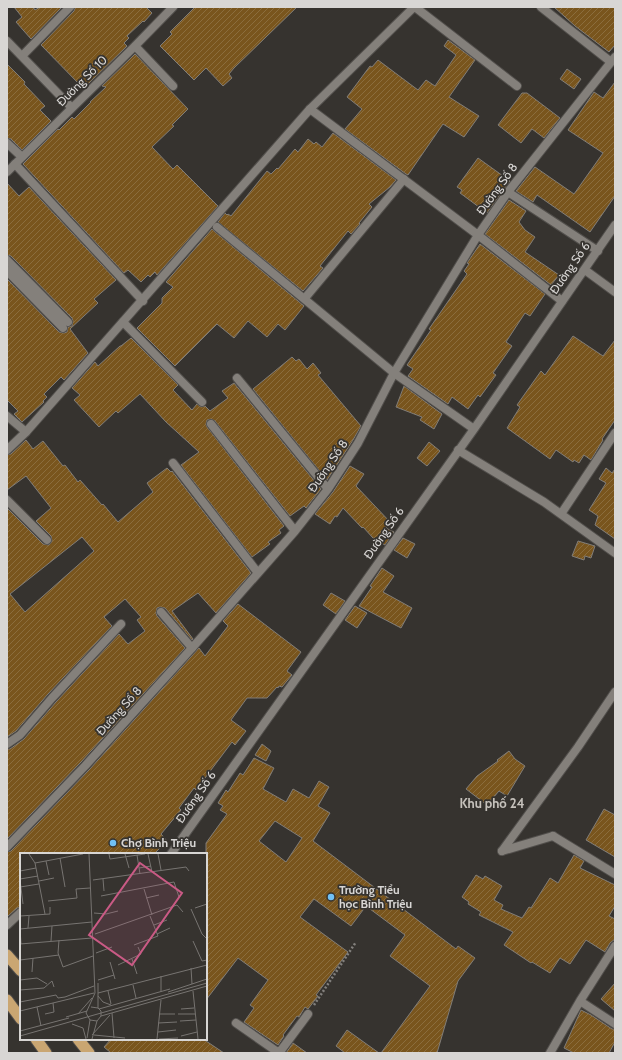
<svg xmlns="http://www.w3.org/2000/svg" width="622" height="1060" font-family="Cabin,sans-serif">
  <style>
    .building { fill: url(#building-hatch); stroke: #817d78; fill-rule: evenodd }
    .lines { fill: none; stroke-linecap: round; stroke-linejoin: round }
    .service-casing { stroke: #524f4c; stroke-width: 10 }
    .minor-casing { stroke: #524f4c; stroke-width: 10 }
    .trunk-casing { stroke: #524f4c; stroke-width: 13 }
    .path { stroke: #83807d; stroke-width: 2.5; stroke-dasharray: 2 2; stroke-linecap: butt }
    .service { stroke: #84807b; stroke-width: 8 }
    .minor { stroke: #84807b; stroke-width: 8 }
    .trunk { stroke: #caa672; stroke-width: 11 }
    .poi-dot { fill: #71c1f5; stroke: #36332f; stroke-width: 1.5 }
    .labels { text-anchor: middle; stroke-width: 3.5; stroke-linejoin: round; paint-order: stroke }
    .street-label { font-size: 12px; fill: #d8d6d4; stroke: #36332f }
    .poi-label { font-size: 12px; font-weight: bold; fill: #d8d6d4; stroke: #36332f; text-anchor: start }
    .neighbourhood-label { font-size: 13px; font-weight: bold; fill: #c5c1bb; stroke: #36332f }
    .inset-road { fill: none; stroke: #777471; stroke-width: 1 }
    .view { fill: #ca5a85; fill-opacity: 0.15; stroke: #ca5a85; stroke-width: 2 }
    .inset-edge { fill: none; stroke: #d8d6d4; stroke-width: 2 }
  </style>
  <defs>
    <pattern id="building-hatch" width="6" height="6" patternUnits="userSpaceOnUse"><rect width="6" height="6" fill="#79551d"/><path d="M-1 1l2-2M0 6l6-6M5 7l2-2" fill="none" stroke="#8b6d3d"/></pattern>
  </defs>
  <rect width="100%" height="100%" fill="#36332f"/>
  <path class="building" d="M14,7H33L35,10L40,7H62L31,39L16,22L22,17Z
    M75,7H146L152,13L144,22L143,21L127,36L129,38L124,43L127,46L87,85H80L41,45L74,11Z
    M195,7H297L234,68L229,74L232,78L223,86L206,68L194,80L160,46L172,34L170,32Z
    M554,7H615V45L609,52L575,26Z
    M448,40L475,60L449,97L479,116L464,137L443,124L408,175L406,174L345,129L362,109L347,97L370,66L372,67L378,60L418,90L426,80L435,86L456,55L444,46Z
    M135,54L188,109L172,125L174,126L152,147L173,169L177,165L218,206L157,275L155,272L150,277L148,275L141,282L128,270L124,273L23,164L58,129L59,130L72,117L74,119L91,102H90L106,87L102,86Z
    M7,64L25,82L24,84L45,106L40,110L51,121L22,150L11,139L7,138Z
    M567,69L581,79L574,89L560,79Z
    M615,82V196L590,232L537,195L533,202L516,191L535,167L574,194L603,153L568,130L594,92L603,98Z
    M522,93H527L560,118L544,138L532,129L521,143L498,125Z
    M333,133L396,180L390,187L369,204L372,207L359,223L360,224L351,234L348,231L320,266L323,268L303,291L218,222L225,213L227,215L228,214L231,216L267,171L271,174L277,168L278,169L295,149L298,152L308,139L314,144L316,142L322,147Z
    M478,158L510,181L487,213L460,193L462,190L457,187Z
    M7,183L19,196L29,187L116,280L94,299L98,303L70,329L88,353L64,380L61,377L44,394L47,397L43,401L44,402L22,422L14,414L18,411L7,400V279L59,332L64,333L67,332L68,327L72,326L73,321L72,318L11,256L7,255Z
    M509,200L526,211L519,222L525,230L535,237L525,252L559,275L551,285L485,234Z
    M212,229L214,231L304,306L285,330L278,324L267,337L248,321L234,338L217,324L175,366L137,328L162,303V298L173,287L166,282Z
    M480,244L545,294L530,316L525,313L506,342L512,346L493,373L496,375L480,397L478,395L468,409L452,397L448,404L408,376L413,369L407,365L431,330L429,329L467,274L464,271L469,264L467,263Z
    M573,336L603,356L615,340V420L602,439L603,440L591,460L584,455L579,463L574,460L573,462L556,450L550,459L507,428L520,407L517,405L541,371L545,375Z
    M131,338L178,385L173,390L192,410L197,404L201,407L205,406L210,411L228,398L222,391L234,383L321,489L306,508L304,506L290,516L215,421L211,419L207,420L206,424L207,427L284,526L279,530L281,533L268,542L270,544L252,557L181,465L199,452L166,422L140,394L118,413L116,411L99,427L74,400L80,395L72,388L95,362L98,366L120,346H121Z
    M292,357L296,361L299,359L307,369L313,363L321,373L318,375L361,426L353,440L327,480L253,389Z
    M404,386L442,414L434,429L420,420L422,417L396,407Z
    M26,440L33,449L43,441L63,466L65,465L78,482L80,480L102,505L103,504L118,522L153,492L147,483L167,468L171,472L172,471L251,573L216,613L198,593L172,611L193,639L192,640L165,608L160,607L157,608L156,613L157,616L185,648L81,762L7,839V749H10L24,739L56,702L119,634L128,644L145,631L137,620L141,617L125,599L104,617L112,626L48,694L16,731L7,737V508L43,544L49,545L52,541L51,536L36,521L51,508L26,476L7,490V455L11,454ZM82,537L94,551L25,612L10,594Z
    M429,442L440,451L427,466L417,458Z
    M350,466L364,474L356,486L391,523L386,528L394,532L385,545L373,538L363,527L362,528L343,508L337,517L335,516L330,524L315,514L333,492Z
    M606,468L612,473L615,469V539L595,525L598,516L589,510L606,483L599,479Z
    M403,538L415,544L407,558L394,550Z
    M578,541L595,546L591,558L585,556L584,560L572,556Z
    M382,568L394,576L383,592L412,608L401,628L359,606L372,587L370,586Z
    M331,593L345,601L336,614L323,605Z
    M238,604L301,652L287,671L292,675L282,687L279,686L278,688L277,687L267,698H247L231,720L246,731L235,745L232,742L196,790L194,788L179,808L181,810L161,834L167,841L154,854H21V907L17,908L7,917V852L11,851L89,770L199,648L205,656L228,626L223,621Z
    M355,606L367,613L357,628L345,620Z
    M262,744L271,751L266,761L255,755Z
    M509,751L515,759L525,766L507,796L499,791L487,805L466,789L477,776L498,761L497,760Z
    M254,758L274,768L263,789L286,802L293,789L309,798L319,781L329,787L318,806L330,813L313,841L456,949L458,946L475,958L458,981L437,1053H381L430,986L390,956L405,935L366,906L351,926L314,899L300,917L348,952L316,995L318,996L308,1009L305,1007L299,1017L297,1016L283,1035L284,1036L278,1045L244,1022L254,1008L250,1005L268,980L238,958L206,1000V843L227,814L220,810L223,806L218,803L226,790L228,792L240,773L243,775ZM275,821L302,838L286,862L259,841Z
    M604,809L615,815V857L586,840Z
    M574,855L584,861L580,868L615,885V906L609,916L615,919V939L610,943L605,952L586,940L570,964L560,958L550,973L532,962L531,963L504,945L513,932L479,915L481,912L468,904L469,902L462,897L476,875L483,879L485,876L502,886L494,900L503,905L501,909L522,918L529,907L531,908L550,878L558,883Z
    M615,983V1011L601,999Z
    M581,1010L591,1015L612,1029H615V1042L609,1053H574L564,1048Z
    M347,1030L379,1053H345L336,1046Z
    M111,1039H203L224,1053H111L104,1047Z
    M293,1043L307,1053H286Z"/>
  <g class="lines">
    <g class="service-casing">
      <path id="service" d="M310,109L478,235L562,301
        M15,164L143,301
        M7,260L68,322
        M7,271L63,328
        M123,322L202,402
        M237,378L328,489
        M7,416L26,432
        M211,424L295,531
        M173,463L258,573
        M7,847L85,766L192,648L295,531L328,489L358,443L394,373L478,235L508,192L615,57
        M502,851L553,836"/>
    </g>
    <g class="minor-casing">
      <path id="minor" d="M415,7L517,86
        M541,7L611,62
        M7,41L72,108
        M135,46L173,86
        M22,56L70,7
        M7,143L22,157
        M7,172L135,46L173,7
        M508,192L598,251
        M217,227L394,373L474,429
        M585,270L615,292
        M305,298L404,179
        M7,450L26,432L310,109L414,7
        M458,450L544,502L615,553
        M7,500L47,540
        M561,514L615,433
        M161,612L192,648
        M7,744L20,735L52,698L121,624
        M553,836L615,874
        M502,851L578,747L615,692
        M171,854L474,429L615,225
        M7,925L21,912
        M580,1001L615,1024
        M236,1023L279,1053
        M279,1053L308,1014
        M550,1053L580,1001L615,946"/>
    </g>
    <g class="trunk-casing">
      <path id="trunk" d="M7,955L21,971
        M7,1000L21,1019
        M36,1039L46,1053
        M78,1039L89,1053"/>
    </g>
    <path class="path" d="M314,1005L356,942"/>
    <use href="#service" class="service"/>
    <use href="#minor" class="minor"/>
    <use href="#trunk" class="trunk"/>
  </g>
  <g class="poi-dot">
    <circle cx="113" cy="843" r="4"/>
    <circle cx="331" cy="897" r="4"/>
  </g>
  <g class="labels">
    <g class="street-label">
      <text transform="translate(82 81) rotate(-45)" y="4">Đường Số 10</text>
      <text transform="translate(497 189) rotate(-54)" y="4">Đường Số 8</text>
      <text transform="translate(570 268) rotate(-55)" y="4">Đường Số 6</text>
      <text transform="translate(328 466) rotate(-56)" y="4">Đường Số 8</text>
      <text transform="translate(384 533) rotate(-55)" y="4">Đường Số 6</text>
      <text transform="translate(119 711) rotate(-48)" y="4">Đường Số 8</text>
      <text transform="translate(196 797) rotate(-55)" y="4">Đường Số 6</text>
    </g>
    <g class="poi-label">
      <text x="121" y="847">Chợ Bình Triệu</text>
      <text x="339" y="894">Trường Tiểu<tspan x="339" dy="14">học Bình Triệu</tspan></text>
    </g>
    <g class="neighbourhood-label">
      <text x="492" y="808">Khu phố 24</text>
    </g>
  </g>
  <g transform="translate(20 853)">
    <rect width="187" height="187" fill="#36332f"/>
    <path class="inset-road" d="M9,1L15,10L25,61M69,1L75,140L66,160L70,167L77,168L81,163V158L78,155L71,154M89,1L90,6L125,1M105,1L109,15M128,1L132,19M138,1L141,17M117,2L120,21M40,5L45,34M26,8L29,22M15,10L63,1M119,15L131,13M0,18L16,15M0,26L18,23M83,26L84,38M0,27L3,51M73,27L166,14L169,18M19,28L34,25M0,34L19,31M124,36L132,62M81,43L154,29L159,44M126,45L139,42M28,48L57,45L56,36L70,35M175,55L187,51M171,56L182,81L187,86M74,60L86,61L98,58M0,63L30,61V54M134,72L147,67M8,75L9,63M0,76L72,69M0,76L1,91M75,81L157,52L163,59M137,81L150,75M39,87L38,100L43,114L73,103M31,88L32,73M173,88L182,108L187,107M0,91L72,85M114,92L138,83L130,63M76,100L92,94M112,106L117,121M0,107L39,102M90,109L95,126M98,112L121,101L118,94M171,115L172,131M12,119L13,105M141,123V139M0,127L17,125L27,131M78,127L94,122M113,132L116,145M0,137L24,135L32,128L34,134M88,138L91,151M173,138L178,186M148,139L187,126M78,140L187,112M78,143L83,149L91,152M0,149L36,142L38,145L45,144L74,133M17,154L21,173M78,155V130M79,156L150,136M161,156L174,155M0,158L74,140M92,160L94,185M25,161L34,159L33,150M58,161L72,145M139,161H155M158,161H175M81,163L187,133M46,164L67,158M160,168L176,167M138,170L157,169M52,171L63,175L66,186M0,178L49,165M138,179L156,177M72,182L90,162M74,182L105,185M0,183L187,130M161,183L177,179M67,185L70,167M72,186L77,168M137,186L141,147M139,186L158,185"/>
    <path class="view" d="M120,10L162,40L112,112L69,82Z"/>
    <rect width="187" height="187" class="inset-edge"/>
  </g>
  <rect width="622" height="1060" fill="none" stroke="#d8d6d4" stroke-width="16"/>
</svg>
